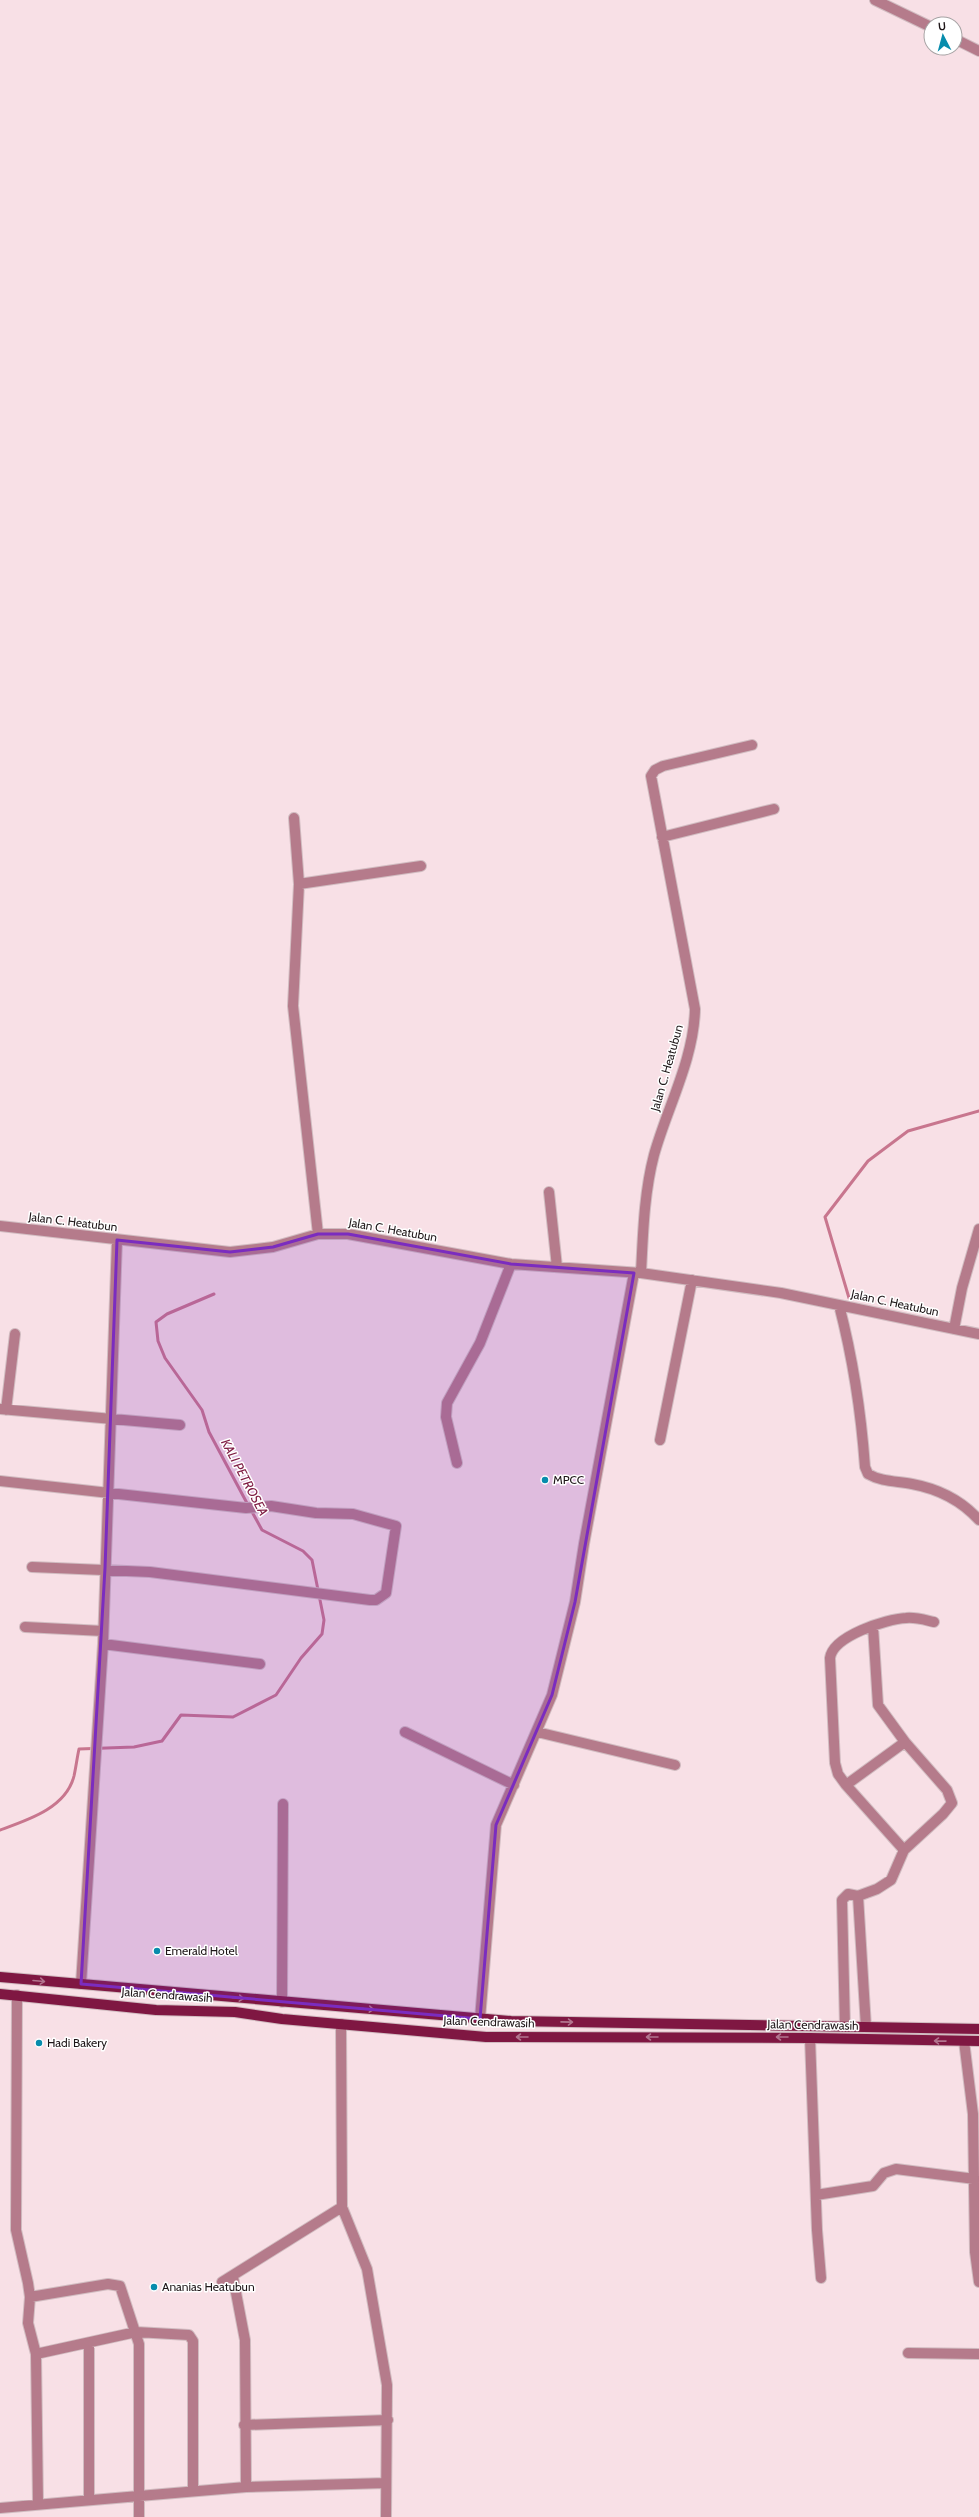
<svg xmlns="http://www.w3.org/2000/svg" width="979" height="2517" font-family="Cabin,sans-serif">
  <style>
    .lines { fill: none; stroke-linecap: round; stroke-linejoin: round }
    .stream { stroke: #c8768e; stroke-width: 3 }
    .minor-casing { stroke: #d1bcc1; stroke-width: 12 }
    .major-casing { stroke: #d1bcc1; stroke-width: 12 }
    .minor { stroke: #b57b8b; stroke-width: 10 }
    .major { stroke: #7f1742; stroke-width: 10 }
    .oneway { stroke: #b2748e }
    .marked { fill: #7b2cbf; fill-opacity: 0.2; stroke: #7b2cbf; stroke-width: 3; stroke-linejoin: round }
    .poi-dot { fill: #078cac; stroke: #fff; stroke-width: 1.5 }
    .labels { text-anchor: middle; stroke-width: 3; stroke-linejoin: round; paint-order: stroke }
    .street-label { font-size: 12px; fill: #1e1618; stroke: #fff }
    .poi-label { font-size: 12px; fill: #1e1618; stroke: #fff; text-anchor: start }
    .water-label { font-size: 13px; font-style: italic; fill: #801e45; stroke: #fff }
  </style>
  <rect width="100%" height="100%" fill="#f8e0e6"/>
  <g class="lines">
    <path class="stream" d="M214,1294L167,1314L156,1322L158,1341L165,1358L202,1410L209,1432L248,1505
      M849,1298L825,1217L868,1161L908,1131L979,1111
      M0,1830C28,1820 66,1808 74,1776C76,1767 77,1758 79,1749L134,1747L162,1741L181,1715L233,1717L276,1695L301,1658L322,1634L324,1620L312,1560L303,1551L262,1530L251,1510"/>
    <g class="minor-casing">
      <path id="minor" d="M875,0L931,27
        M955,39L979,51
        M294,818L299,884L293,1006L318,1234
        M662,837L774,809
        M299,884L421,866
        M549,1192L557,1267
        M0,1226L230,1252L273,1247L318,1234H348L511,1264L641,1273L781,1293L979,1334
        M641,1273C643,1234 644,1193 654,1155C667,1108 694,1059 695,1009L651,776L655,770L663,766L752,745
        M839,1305C853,1359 861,1411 865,1467L868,1474C882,1482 896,1481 912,1484C939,1489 961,1500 979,1520
        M954,1329L962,1288L979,1229
        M0,1409L180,1425
        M6,1410L15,1334
        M660,1440L692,1280
        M457,1463L446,1417L447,1403L480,1343L511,1264
        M0,1481L246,1508L271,1506L316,1513L353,1514L396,1526L386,1593L376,1600H370L150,1572L32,1567
        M873,1626L878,1705L905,1742
        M25,1627L103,1631
        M103,1644L260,1664
        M405,1732L514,1785
        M537,1732L675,1765
        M846,1785L838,1774L835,1763L830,1658C833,1636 886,1619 906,1618C916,1617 925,1620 934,1622
        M81,1984L103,1644L117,1240
        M17,1995L16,2230L28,2283L30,2297L28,2323L36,2354L38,2504
        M282,2002L283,1804
        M480,2019L496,1825L552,1695L575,1602L584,1544L634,1273
        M341,2024L342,2207L367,2269L387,2385L386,2517
        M845,2027L842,1900L848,1894L858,1896
        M866,2027L858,1896L877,1889L891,1880L904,1850L943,1814L952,1803L947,1790L905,1742L846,1785L904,1850
        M810,2038L817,2230L821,2278
        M964,2041L973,2114L975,2252L979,2282
        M816,2195L873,2186L884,2173L896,2169L975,2179
        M233,2277L245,2340L246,2487
        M222,2282L342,2207
        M89,2343V2500
        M908,2353L979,2354
        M36,2354L136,2332L189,2335L193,2341V2490
        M244,2425L388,2420
        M0,2508L139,2496V2344L120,2286L108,2284L30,2297
        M139,2517V2496L246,2487L386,2483"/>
    </g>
    <g class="major-casing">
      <path id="major" d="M0,1977L511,2021L979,2029
        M0,1994L156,2010L235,2012L282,2019L486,2037L810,2038L979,2041"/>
    </g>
    <use href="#minor" class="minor"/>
    <use href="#major" class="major"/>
  </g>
  <defs><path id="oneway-shaft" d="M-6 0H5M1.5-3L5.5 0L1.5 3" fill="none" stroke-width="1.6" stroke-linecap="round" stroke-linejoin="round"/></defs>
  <g class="oneway">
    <use href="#oneway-shaft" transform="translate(39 1981) rotate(5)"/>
    <use href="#oneway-shaft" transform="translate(238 1998) rotate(5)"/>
    <use href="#oneway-shaft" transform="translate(368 2009) rotate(5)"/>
    <use href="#oneway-shaft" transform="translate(567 2022) rotate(1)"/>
    <use href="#oneway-shaft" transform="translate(522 2037) rotate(-180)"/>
    <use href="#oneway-shaft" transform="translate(652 2037) rotate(-180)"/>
    <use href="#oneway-shaft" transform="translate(782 2037) rotate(-180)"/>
    <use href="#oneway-shaft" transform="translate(940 2041) rotate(-179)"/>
  </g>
  <path class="marked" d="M318,1234H348L511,1264L634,1273L575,1602L552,1695L496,1825L480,2019L81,1984L105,1568L117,1240L230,1252L273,1247Z"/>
  <g class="poi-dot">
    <circle cx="545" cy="1480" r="4"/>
    <circle cx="157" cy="1951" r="4"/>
    <circle cx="39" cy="2043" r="4"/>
    <circle cx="154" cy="2287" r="4"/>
  </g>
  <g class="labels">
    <g class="street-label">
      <text transform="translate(667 1068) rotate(-74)" y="4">Jalan C. Heatubun</text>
      <text transform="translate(73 1222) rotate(7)" y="4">Jalan C. Heatubun</text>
      <text transform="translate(393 1230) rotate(10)" y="4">Jalan C. Heatubun</text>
      <text transform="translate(895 1303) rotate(12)" y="4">Jalan C. Heatubun</text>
      <text transform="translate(167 1995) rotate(4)" y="4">Jalan Cendrawasih</text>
      <text transform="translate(489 2022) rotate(2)" y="4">Jalan Cendrawasih</text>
      <text transform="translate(813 2025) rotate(1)" y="4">Jalan Cendrawasih</text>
    </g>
    <g class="poi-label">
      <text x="553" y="1484">MPCC</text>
      <text x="165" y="1955">Emerald Hotel</text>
      <text x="47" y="2047">Hadi Bakery</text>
      <text x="162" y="2291">Ananias Heatubun</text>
    </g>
    <g class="water-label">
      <text transform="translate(245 1477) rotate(62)" y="5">KALI PETROSEA</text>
    </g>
  </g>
  <g transform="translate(943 36) rotate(354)"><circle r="19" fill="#ffffff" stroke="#a5a2a3"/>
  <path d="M0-3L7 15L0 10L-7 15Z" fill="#078cac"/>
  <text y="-6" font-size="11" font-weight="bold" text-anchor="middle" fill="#1e1618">U</text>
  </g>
</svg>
